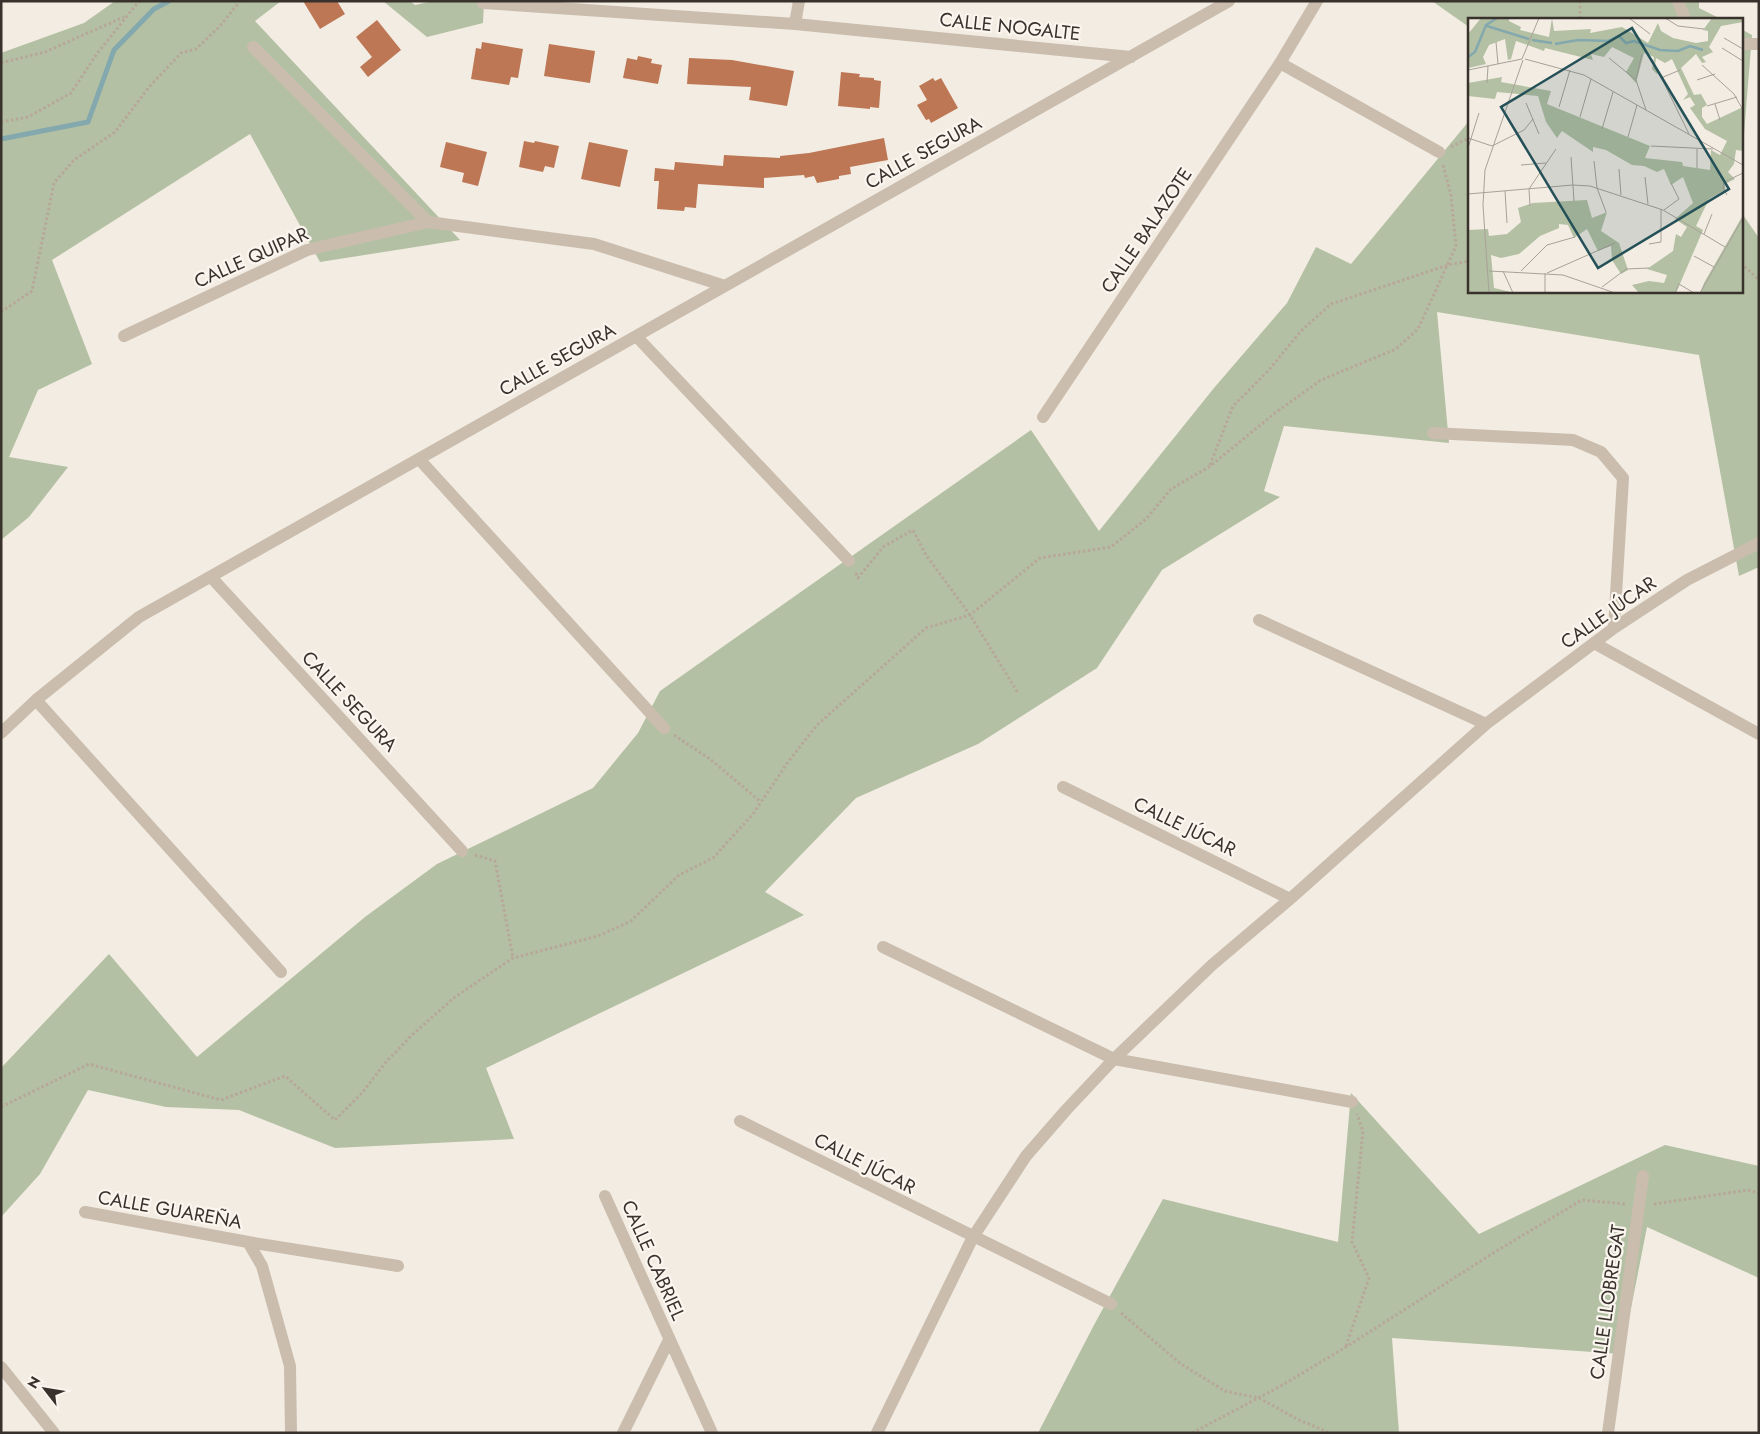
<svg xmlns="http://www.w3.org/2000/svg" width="1760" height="1434" font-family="Jost,sans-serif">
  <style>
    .green { fill: #b4c0a3 }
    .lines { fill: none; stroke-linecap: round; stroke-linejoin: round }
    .stream { stroke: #83a8ad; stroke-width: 5 }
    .building { fill: #bd7755 }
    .path { stroke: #b6a798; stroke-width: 3; stroke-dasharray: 2.5 2.5; stroke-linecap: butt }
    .street { stroke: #cabdae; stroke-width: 12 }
    .labels { text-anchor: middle; stroke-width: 4.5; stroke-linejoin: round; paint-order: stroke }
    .street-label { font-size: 19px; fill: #39312c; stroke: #faf5ee }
    .inset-river { fill: none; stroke: #83a8ad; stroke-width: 2.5 }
    .inset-road { fill: none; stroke: #a8a199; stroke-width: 1 }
    .view { fill: #245058; fill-opacity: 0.15; stroke: #245058; stroke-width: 2.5 }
    .inset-edge { fill: none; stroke: #39312c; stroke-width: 2.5 }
  </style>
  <rect width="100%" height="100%" fill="#f2ece2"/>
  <path class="green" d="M115,1H281L255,21L460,240L320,262L250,134L52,260L92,364L38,390L9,457L68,467L29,517L1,540V53L84,23Z
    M383,1H410L415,5L433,1H484L483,23L427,37Z
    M1432,1H1699V8L1721,19H1469V27Z
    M1741,29L1752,35L1741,171Z
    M1469,121V291H1741V212L1759,238V567L1739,576L1699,355L1437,312L1449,443L1284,426L1264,491L1280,497L1162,570L1097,668L978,744L856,798L765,892L804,915L486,1068L514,1139L335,1148L239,1110L166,1107L88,1090L40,1174L1,1217V1068L109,954L197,1057L365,917L437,864L593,788L638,733L660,691L1031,430L1099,531L1214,388L1287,303L1316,247L1351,264Z
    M1351,1093L1479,1234L1665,1145L1759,1166V1278L1647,1227L1622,1354L1392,1338L1399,1433H1038L1094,1325L1163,1199L1338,1242Z"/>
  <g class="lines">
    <path class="stream" d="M1,139L88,122L114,50L154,9L169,1"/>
  </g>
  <path class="building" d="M303,1H337L345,14L320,29Z
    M377,20L401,50L368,77L360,67L372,57L356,37Z
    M482,42L523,49L518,78L511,77L509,85L471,79L476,48L481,49Z
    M549,44L595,51L590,83L544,76Z
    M638,56L652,59L651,63L662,65L658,84L623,78L627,58L637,60Z
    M689,58L732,60L794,71L787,106L749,100L751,87L687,84Z
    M841,72L860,74L859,77L874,78V80L881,81L879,108L870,107V109L838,106Z
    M933,78L935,81L941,78L958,108L931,123L929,119L926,120L917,105L927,100L919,86Z
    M884,138L888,160L850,167L851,174L839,176V179L817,183L814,176L805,178L804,175L764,178V188L698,184L696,208L685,207L684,211L657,209L659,181H654L655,168L674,170L675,162L723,166L724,155L780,158V156L809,153Z
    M524,141L534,143L535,141L559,146L554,168L545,166L543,172L519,167Z
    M446,142L487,152L478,186L462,182L464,173L440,167Z
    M589,142L628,150L620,187L581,179Z"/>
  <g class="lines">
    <path class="path" d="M1580,1V19
      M1,63L45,52L124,17
      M1,122L28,117L71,93L96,55L135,6L140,1
      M1451,147L1469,138
      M1741,263L1759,280
      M1,312L32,291L54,183L74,160L115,132L149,87L181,53L196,49L220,26L240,1
      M1210,465L1233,406L1268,371L1301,331L1331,304L1448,265L1469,261
      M856,573L858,578L883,547L913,530L926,555L970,615L1018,693
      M674,735L710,759L761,802
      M475,855L495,861L513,958
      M1,1107L89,1064L221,1100L285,1076L335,1120L362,1093L385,1063L412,1035L455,997L513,958L598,936L631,921L679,875L713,858L753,814L788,762L817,725L926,628L970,615L1040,558L1111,547L1146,519L1171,489L1209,467L1275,413L1321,380L1396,349L1418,329L1456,246L1451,195L1443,165
      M1654,1204L1748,1190L1759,1193
      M1121,1313L1181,1364L1225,1391L1259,1398L1297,1419L1330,1433
      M1346,1346L1369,1278L1352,1242L1363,1131L1357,1114
      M1192,1433L1279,1387L1346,1347L1498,1250L1582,1200L1625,1204"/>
    <path class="street" d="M1678,1L1685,19
      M483,3L795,24L1131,57
      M795,24L799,1
      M1741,44H1759
      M253,47L428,222
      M1280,63L1439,152
      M124,336L307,250L428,222L594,244L725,286
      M636,336L849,561
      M1043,417L1280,63L1317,1
      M1433,433L1573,440L1601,452L1623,478L1614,628
      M419,459L664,728
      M211,577L462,851
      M1259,620L1486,724
      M1594,643L1759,734
      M36,700L281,972
      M1,733L36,700L139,617L1229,1
      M1063,787L1290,899
      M883,947L1114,1059L1352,1102
      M740,1121L1111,1304
      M605,1196L712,1433
      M85,1212L248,1242L398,1266
      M248,1242L262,1266L290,1366L291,1433
      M1,1367L54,1433
      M623,1433L669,1340
      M877,1433L973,1237L1026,1156L1067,1109L1114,1059L1212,965L1290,899L1486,724L1614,628L1687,580L1759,543
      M1608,1433L1643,1176"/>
  </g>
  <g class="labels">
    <g class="street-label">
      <text transform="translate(1010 26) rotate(6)" y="7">CALLE NOGALTE</text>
      <text transform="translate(923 152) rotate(-29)" y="7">CALLE SEGURA</text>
      <text transform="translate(1146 230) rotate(-56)" y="7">CALLE BALAZOTE</text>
      <text transform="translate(251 257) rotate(-24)" y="7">CALLE QUIPAR</text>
      <text transform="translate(557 359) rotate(-29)" y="7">CALLE SEGURA</text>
      <text transform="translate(1608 612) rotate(-35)" y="7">CALLE JÚCAR</text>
      <text transform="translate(350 701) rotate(47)" y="7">CALLE SEGURA</text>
      <text transform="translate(1185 826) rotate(26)" y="7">CALLE JÚCAR</text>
      <text transform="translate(865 1163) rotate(27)" y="7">CALLE JÚCAR</text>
      <text transform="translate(170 1209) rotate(10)" y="7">CALLE GUAREÑA</text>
      <text transform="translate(654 1260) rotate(66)" y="7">CALLE CABRIEL</text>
      <text transform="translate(1607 1302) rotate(-82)" y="7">CALLE LLOBREGAT</text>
    </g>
  </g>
  <g transform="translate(1468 18)">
    <rect width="275" height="275" fill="#f2ece2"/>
    <path d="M13,0H41V3L53,9L52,12L81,19L84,0L86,13L123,11L122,15L154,9L180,25L190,5L193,13L205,20L228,25L240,23V13L235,12L244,0H275V4L253,8L241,29L245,34L234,39L238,44L234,45L228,36L213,50L226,77L233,76L239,87L234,90V99L239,106L275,89V133L268,132L266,146L260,154L267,161L257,166V172L241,181L228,208L235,212L208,275H171L164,267L181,263L196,265L199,257L179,251L205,233L208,216L213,219L219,209L207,201L225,185L215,159L203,167L196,151L189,154L176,148L164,147L138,132L125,129V134L94,113L89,120L78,104L70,78L29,74L27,81L0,78V65L34,59L33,64L83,73L79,86L182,128L177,140L214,144L215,148L242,152L243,132L252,137L259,123L237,111L222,90L227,87L222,79L215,82L220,76L204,41L197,45L188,40L187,48L192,54L189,56L184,51L186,39L176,35L168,65L158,54L166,40L144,29L136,39L123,36L125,42L77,30L76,33L48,23L43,41L40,42L37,21L21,27L15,39L18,46L0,50V16ZM119,182L124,200L139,194L133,213L151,225L160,252L153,256L144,242L143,228L130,233L119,211L106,220L100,207L91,206V210L72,218L51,236L33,240L23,237L26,270L47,275H0V212L20,211L21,218L39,216L53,204L50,190L65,185ZM275,197V275H232L236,265Z" fill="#b4c0a3"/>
    <path class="inset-river" d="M19,8L61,21M64,22L84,25M87,26L110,22L140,23L151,18L158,25L166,23L192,32L210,33L222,28L235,32M0,39L7,34L18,7L29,0"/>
    <path class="inset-road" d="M161,0L182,16M197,0L210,8L236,11M256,20L275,31M28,24L30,46M254,30L275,43M141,40L168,62L178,92M54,41L71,0M57,41L116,57L275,147M234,47L266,76L275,92M0,52L54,41M191,55L221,116M193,60L212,52M168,61L174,36M229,62L247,56M19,65L20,48M58,85L71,116M247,86L252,102M239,88L269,79M91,89L102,52M112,99L123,61M275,105V125M134,111L145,74M160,119L169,87M0,120L24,128L56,112L65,101M183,128L245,131M0,130L11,95M229,131V150M103,139L106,183M126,143L129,170L138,194M53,147L78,145M151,151L153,177M177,159L180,186M37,173L39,205M0,176L105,167L122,168L195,192L257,229M259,177L255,170L256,164L275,155M62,188L61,171L88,131M196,192L211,181L203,165M236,216L244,196M181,226L193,224V191M226,238L246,249M21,253L95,257L147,275M35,253L45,275M53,253L79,227L107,219M79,255L147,225M134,269L158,251L181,250M21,275L15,187L17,152L55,42M77,275V255M207,275L211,266L226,275M232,275L275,200"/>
    <path class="view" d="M164,10L261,171L130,250L33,89Z"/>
    <rect width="275" height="275" class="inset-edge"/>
  </g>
  <rect width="1760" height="1434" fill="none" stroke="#39312c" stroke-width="5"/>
  <g transform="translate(45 1389) rotate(301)" stroke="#faf5ee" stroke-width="4" paint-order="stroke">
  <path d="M0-4L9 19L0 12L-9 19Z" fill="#39312c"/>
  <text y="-8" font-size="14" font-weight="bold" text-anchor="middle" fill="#39312c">N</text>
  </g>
</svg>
